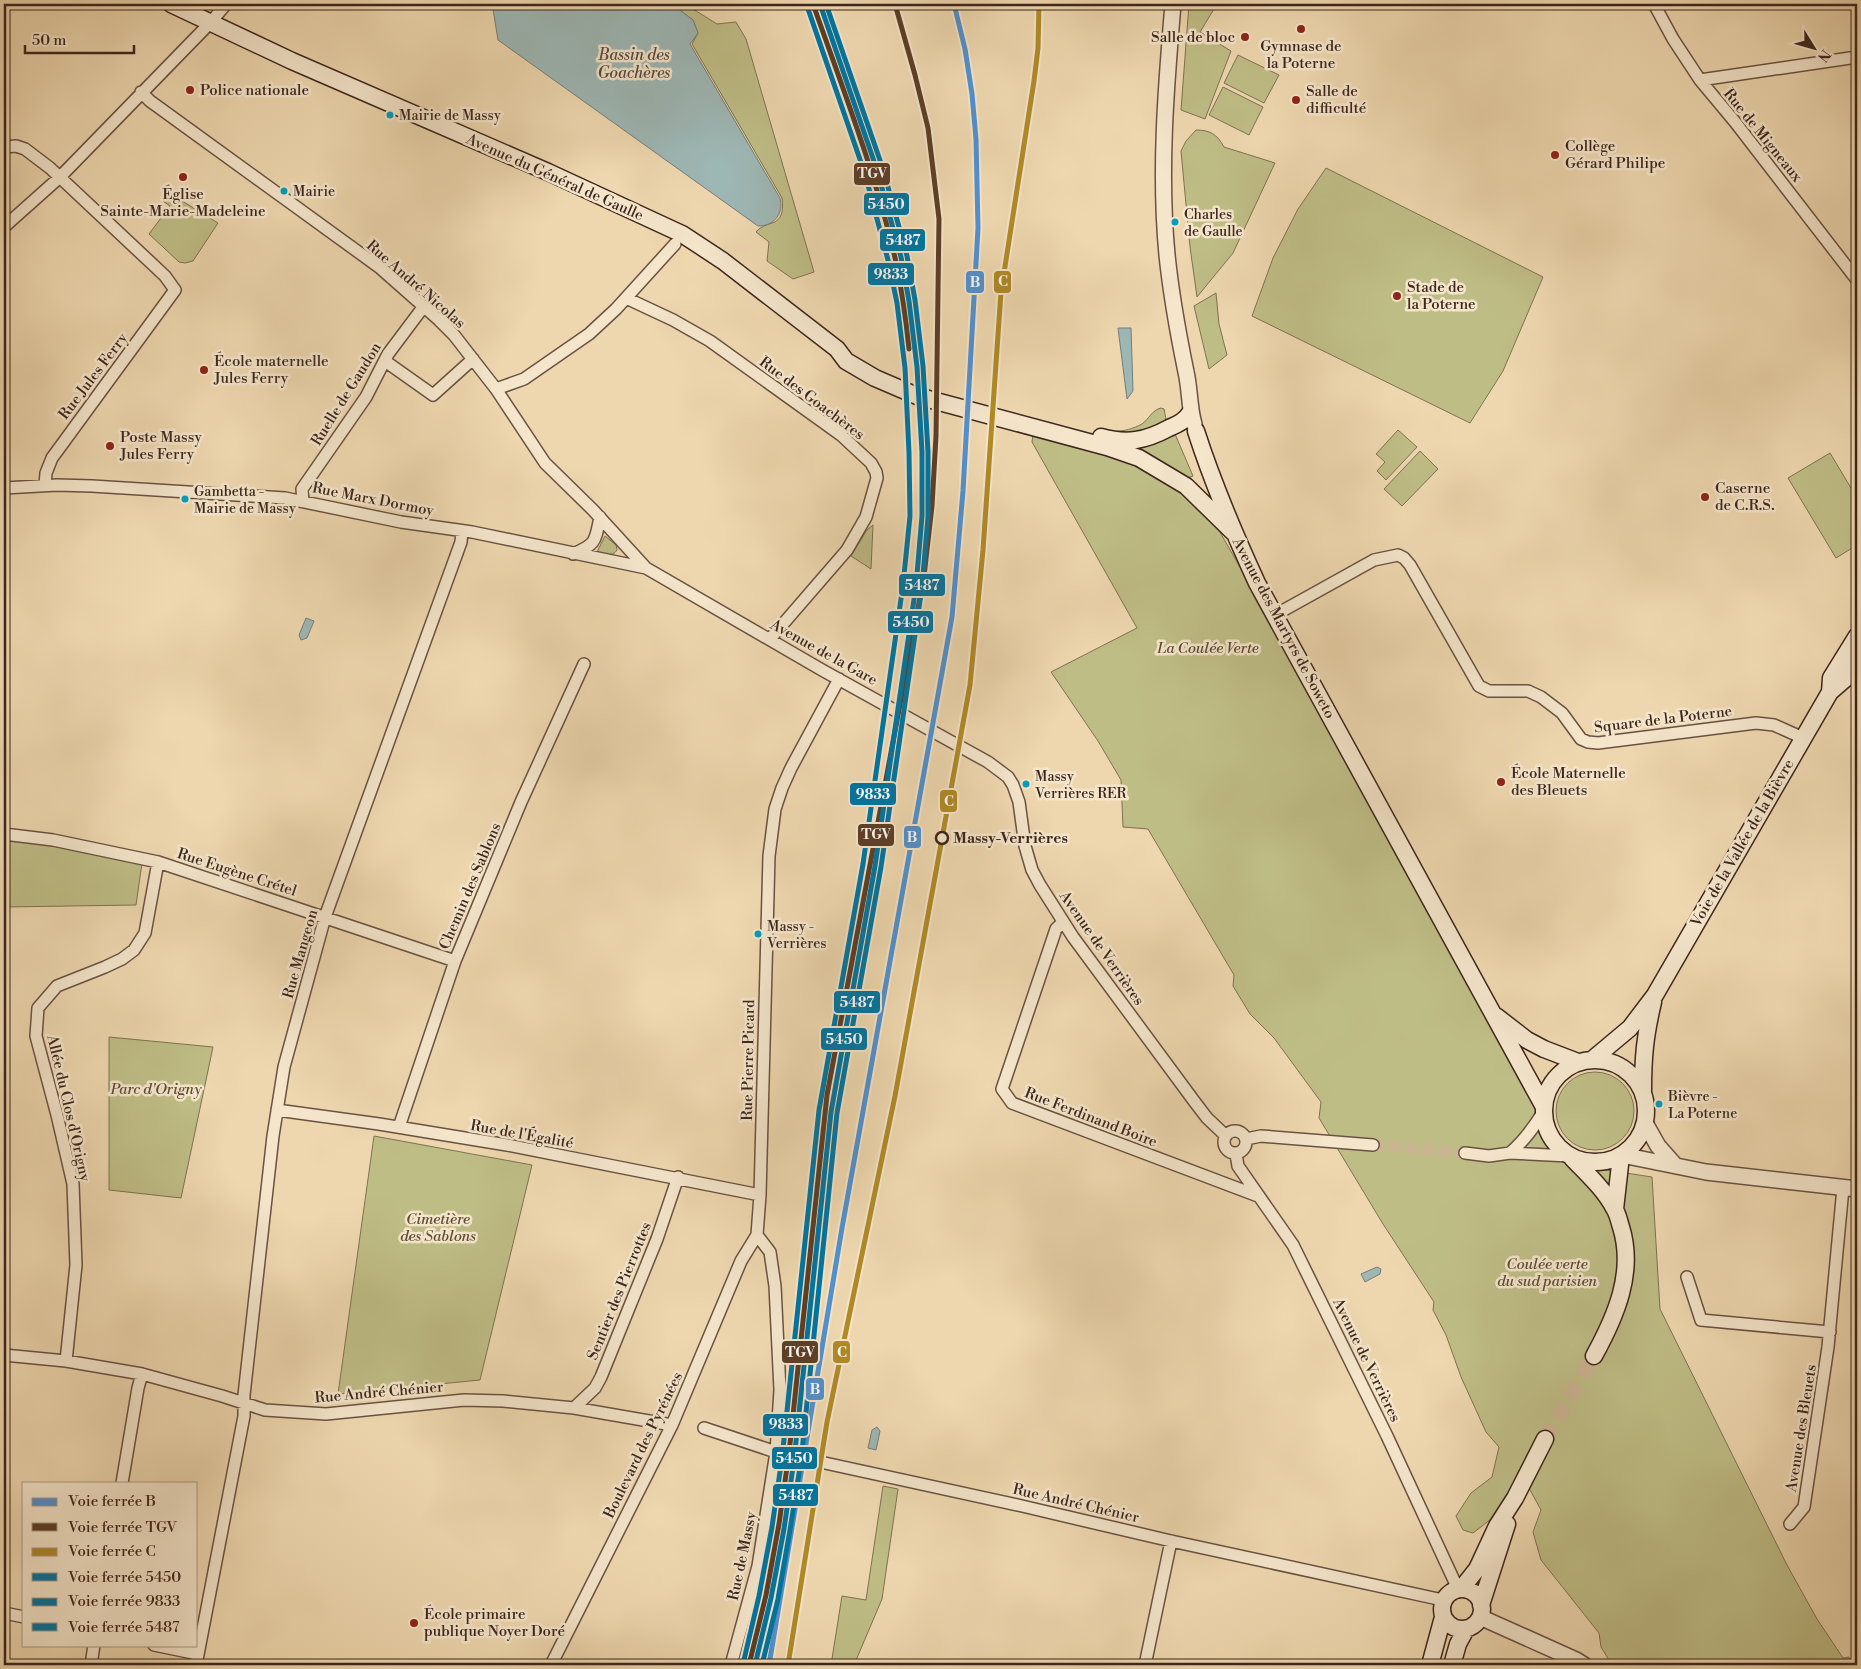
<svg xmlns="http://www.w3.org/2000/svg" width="1861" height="1669" font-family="'Libre Bodoni',serif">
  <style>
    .green { fill: #bfbd86; stroke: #7e7252 }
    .water { fill: #9db7b5; stroke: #777d78 }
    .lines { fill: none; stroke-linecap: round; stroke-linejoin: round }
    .minor-tunnel { stroke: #cbb492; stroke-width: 11; stroke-dasharray: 11 5.5; stroke-linecap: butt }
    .secondary-tunnel { stroke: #cbb492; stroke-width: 16; stroke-dasharray: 16 8; stroke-linecap: butt }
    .minor-casing { stroke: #695242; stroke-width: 14 }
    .tertiary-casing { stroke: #695242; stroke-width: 18 }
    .secondary-casing { stroke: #3d261d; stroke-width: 19 }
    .minor { stroke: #f4e5cb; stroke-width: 11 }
    .tertiary { stroke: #f4e5cb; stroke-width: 15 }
    .secondary { stroke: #f4e5cb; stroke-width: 16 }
    .rail-1-casing { stroke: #f4e5cb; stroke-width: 9 }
    .rail-2-casing { stroke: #f4e5cb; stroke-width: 9 }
    .rail-3-casing { stroke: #f4e5cb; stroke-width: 9 }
    .rail-4-casing { stroke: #f4e5cb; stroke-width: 9 }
    .rail-5-casing { stroke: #f4e5cb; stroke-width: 9 }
    .rail-6-casing { stroke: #f4e5cb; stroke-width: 9 }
    .rail-1 { stroke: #5291ce; stroke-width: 5 }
    .rail-2 { stroke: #5c3e26; stroke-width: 5 }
    .rail-3 { stroke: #b18a26; stroke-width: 5 }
    .rail-4 { stroke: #0075a1; stroke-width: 5 }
    .rail-5 { stroke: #0075a1; stroke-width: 5 }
    .rail-6 { stroke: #0075a1; stroke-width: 5 }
    .poi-dot { fill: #8f2418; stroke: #f4e5cb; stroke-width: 2 }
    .bus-dot { fill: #069cbc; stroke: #f4e5cb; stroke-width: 2 }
    .stop-dot { fill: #f4e5cb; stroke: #3d261d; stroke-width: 2.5 }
    .labels { text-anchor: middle; stroke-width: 5; stroke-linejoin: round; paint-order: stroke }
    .bus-label { font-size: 14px; fill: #3d261d; stroke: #f4e5cb; text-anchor: start }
    .poi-label { font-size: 15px; fill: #3d261d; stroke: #f4e5cb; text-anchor: start }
    .street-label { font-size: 15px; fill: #3d261d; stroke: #f4e5cb }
    .park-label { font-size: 15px; font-style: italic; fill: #5e4c37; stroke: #f4e5cb }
    .stop-label { font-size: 15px; font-weight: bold; fill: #3d261d; stroke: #f4e5cb; text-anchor: start }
    .water-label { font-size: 16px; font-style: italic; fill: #554a43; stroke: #f4e5cb }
    .line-badge { stroke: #f4e5cb; stroke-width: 2 }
    .badge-label { font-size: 14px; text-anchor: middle; font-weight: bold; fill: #fff }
  </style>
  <rect width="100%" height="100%" fill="#eed7af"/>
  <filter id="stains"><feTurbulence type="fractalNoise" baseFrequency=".004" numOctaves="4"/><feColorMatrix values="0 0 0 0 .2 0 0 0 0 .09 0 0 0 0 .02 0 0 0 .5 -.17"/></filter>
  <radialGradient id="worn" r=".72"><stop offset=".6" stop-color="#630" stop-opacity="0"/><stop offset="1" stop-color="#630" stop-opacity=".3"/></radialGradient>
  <path class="green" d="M675,4H685L717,24L736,22L746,39L814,272L793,279L767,261L769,242L756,232C766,219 786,230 782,198L692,44L698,33L693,20L673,5Z
    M1189,4H1217L1200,32L1231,51L1205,119L1181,110Z
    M1238,55L1279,75L1264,103L1224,83Z
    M1223,87L1263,107L1249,135L1209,115Z
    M1196,130C1210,130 1217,134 1224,147L1275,163L1233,253L1197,297L1190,247L1181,151L1186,141Z
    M1326,168L1543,277L1503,371L1470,423L1252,316L1273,258L1298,209Z
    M169,193L218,223L193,261L185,263L179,262L149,234L170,206L163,201Z
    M1216,293L1219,324L1227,355L1209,369L1194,306Z
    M1161,408L1164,409L1166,419L1160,427L1128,435L1114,432C1124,431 1133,429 1142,424C1149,419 1152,410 1161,408Z
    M1398,430L1417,447L1386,480L1377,471L1385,462L1376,454Z
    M1033,434L1090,448L1115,459L1131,460L1185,493L1213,520L1287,649L1483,1006L1567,1164L1652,1177L1660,1309L1787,1565L1817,1619L1843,1658L1849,1657L1852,1665H1612L1601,1647L1599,1633L1541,1560L1533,1532L1541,1510L1519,1470L1504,1509L1473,1533L1463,1530L1456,1516L1471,1493L1492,1477L1499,1447L1486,1432L1461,1377L1446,1335L1433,1310L1434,1302L1383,1224L1319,1118L1321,1102L1274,1038L1250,1014L1233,986L1234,975L1148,829L1123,827L1121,780L1098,741L1051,672L1137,628L1032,442Z
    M1175,434L1193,476L1185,479L1134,448Z
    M1420,451L1438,469L1402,506L1384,489Z
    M1830,453L1857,498V545L1836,558L1788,478Z
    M873,525L871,569L851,556L867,530Z
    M605,536L616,545L617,550C612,558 604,553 597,552Z
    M10,840L64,847L142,863L136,905L4,907V860Z
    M109,1037L213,1047L181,1198L109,1190Z
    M1556 1111a39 39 0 1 1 78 0a39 39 0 1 1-78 0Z
    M374,1136L532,1165L480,1380L338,1394Z
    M883,1486L898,1489L882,1599L854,1665H831L842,1596L866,1600Z"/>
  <path class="water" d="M497,4H672L693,20L698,33L690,44L780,198C784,214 774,226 758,226L498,40L493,9Z
    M1118,328H1131L1133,391L1127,399Z
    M306,618L314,621L307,638L301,640L299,635Z
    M1377,1267L1381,1269L1380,1274L1365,1282L1361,1274Z
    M877,1427L880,1431L876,1450L868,1448L872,1430Z"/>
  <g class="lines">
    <path class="minor-tunnel" d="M1373,1145L1465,1153"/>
    <path class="secondary-tunnel" d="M1545,1439L1594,1356"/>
    <g class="minor-casing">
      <path id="minor" d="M1654,4L1673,39L1700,80L1735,122L1857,280
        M1700,80L1857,57
        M141,92L150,101L379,267L439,320L454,335L496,389L545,463L593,510L646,568L822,670L988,762L1008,777L1013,785L1019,802L1025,846L1032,870L1040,885L1073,937L1194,1101L1207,1118L1226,1136
        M4,147L16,146L25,149L50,168L165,276L175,290L52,458L46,473L45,485
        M4,227L60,177L211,22L226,4
        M626,298L673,320L710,341L841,435L871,463L876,472L877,478L866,517L847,550L770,639
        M385,361L433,395L473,359
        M496,389L524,379L589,334L616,309L675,244
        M4,488L57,485L92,486L285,498L401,522L472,532L646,568
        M303,501L302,489L366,397L388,354L424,306
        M573,554C597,544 595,541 600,517
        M1275,615L1374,560L1398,555L1404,558L1410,565L1479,686L1489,691H1528L1541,697L1562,713L1581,739L1588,742L1598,743L1756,723L1774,725L1803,738
        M4,834L53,840L158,862L455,961
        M1063,922L1056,929L1002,1089L1012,1103L1258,1196
        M277,1110L379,1124L507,1145L760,1195
        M399,1127L455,961L521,802L584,664
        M1224 1142a11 11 0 1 1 22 0a11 11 0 1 1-22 0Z
        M1246,1139L1261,1136L1373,1145
        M1465,1153L1489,1156L1510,1153L1569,1156
        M1510,1153C1525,1140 1534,1127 1544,1111
        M1236,1154L1238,1166L1293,1245L1387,1436L1458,1589
        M1687,1277L1701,1320L1830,1332
        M4,1355L66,1361L142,1374L222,1396L265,1410L326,1414L464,1400L503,1401L574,1408L672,1425
        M66,1361L76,1265L73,1184L57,1115L36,1036L38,1008L57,986L105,967L122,959L134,950L145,933L158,862
        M574,1408L595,1388L601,1377L657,1239L678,1177
        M704,1428L779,1453L1022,1506L1171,1541L1443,1600
        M122,1483L138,1388L142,1374
        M1790,1524L1804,1507L1828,1347L1843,1188
        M4,1613L24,1617
        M154,1645L198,1654
        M91,1665L94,1645
        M196,1665L244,1416V1395L273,1136L284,1067L325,917L461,542L462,531
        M551,1665L672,1425L741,1261L757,1235
        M731,1665L758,1566L776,1452L780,1390L775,1286L770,1252L757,1235L760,1195L769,856L775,809L782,788L791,768L839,679
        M1145,1665L1171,1541"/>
    </g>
    <g class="tertiary-casing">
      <path id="tertiary" d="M1173,4C1166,87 1159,172 1167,255C1171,294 1178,333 1186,372C1190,389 1189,407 1194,424
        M1645,1123L1658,1146L1674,1164
        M1622,1155L1706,1172L1857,1189
        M1480,1617L1576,1660L1584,1665"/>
    </g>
    <g class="secondary-casing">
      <path id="secondary" d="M171,4L292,61L548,172L682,234L723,261L837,349L846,361L875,378L917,396L1107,447L1139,458L1186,486L1233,532
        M1196,431C1213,484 1234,533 1257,583L1544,1107
        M1101,437C1127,444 1145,441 1169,428C1178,424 1185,421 1190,413
        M1830,692L1831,678L1857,636
        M1496,1016L1527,1040L1544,1049L1578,1062
        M1593,1059L1630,1028L1655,995L1830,692L1845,679L1857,662
        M1544 1111a51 51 0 1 1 102 0a51 51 0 1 1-102 0Z
        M1643,1091C1643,1057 1645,1036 1653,1002
        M1572,1158C1587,1174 1604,1189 1614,1208C1618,1214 1619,1221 1621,1227C1635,1272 1616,1316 1594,1356
        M1615,1209L1621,1156
        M1462,1588L1477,1569L1497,1526L1515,1498L1545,1439
        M1442 1609a20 20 0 1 1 40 0a20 20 0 1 1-40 0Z
        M1481,1605L1507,1524
        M1430,1665L1443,1617
        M1452,1665L1458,1644L1466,1629"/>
    </g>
    <use href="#minor" class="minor"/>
    <use href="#tertiary" class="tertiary"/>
    <use href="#secondary" class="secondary"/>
    <g class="rail-1-casing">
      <path id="rail-1" d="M769,1665L842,1228L952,617L963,491L978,228L976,139L972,94L965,49L954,4"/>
    </g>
    <g class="rail-2-casing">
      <path id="rail-2" d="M813,4C843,89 876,174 896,262C902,291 906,320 909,349
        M749,1665L766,1595L779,1524L789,1453L827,1095L924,576L932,506L936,436L939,219L928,128L915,75L895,4"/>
    </g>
    <g class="rail-3-casing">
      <path id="rail-3" d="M788,1665L827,1422L895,1096L970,685L983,550L1001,292L1034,81L1038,48L1039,4"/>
    </g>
    <g class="rail-4-casing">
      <path id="rail-4" d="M755,1665L771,1598L784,1529L794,1460L831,1112L875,866L916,586L922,516V452L917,367L909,301L901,257L877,170L820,4"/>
    </g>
    <g class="rail-5-casing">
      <path id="rail-5" d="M743,1664L759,1596L772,1527L782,1458L819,1110L863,864L903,585L910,516L909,453L905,368L897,303L888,260L865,174L807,6"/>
    </g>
    <g class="rail-6-casing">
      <path id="rail-6" d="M762,1665L778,1599L790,1530L801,1461L837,1113L881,867L922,587L928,517V452L923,366L915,300L907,256L883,169L826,4"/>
    </g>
    <use href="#rail-1" class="rail-1"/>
    <use href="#rail-2" class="rail-2"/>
    <use href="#rail-3" class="rail-3"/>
    <use href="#rail-4" class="rail-4"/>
    <use href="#rail-5" class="rail-5"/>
    <use href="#rail-6" class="rail-6"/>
  </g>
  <g class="poi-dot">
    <circle cx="1301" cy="29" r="5"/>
    <circle cx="1245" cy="37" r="5"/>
    <circle cx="190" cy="90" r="5"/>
    <circle cx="1296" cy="100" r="5"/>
    <circle cx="1555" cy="155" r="5"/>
    <circle cx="183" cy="177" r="5"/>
    <circle cx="1397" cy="296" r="5"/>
    <circle cx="204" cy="370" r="5"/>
    <circle cx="110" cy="446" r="5"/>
    <circle cx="1705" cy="497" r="5"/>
    <circle cx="1501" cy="782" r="5"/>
    <circle cx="414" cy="1623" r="5"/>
  </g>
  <g class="bus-dot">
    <circle cx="390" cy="115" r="4.5"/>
    <circle cx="284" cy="191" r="4.5"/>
    <circle cx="1175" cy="222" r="4.5"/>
    <circle cx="185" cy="499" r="4.5"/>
    <circle cx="1026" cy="784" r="4.5"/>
    <circle cx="758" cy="934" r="4.5"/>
    <circle cx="1659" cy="1104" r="4.5"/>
  </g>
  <circle class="stop-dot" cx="942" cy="838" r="6"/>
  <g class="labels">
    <g class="bus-label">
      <text x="399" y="120">Mairie de Massy</text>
      <text x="293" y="196">Mairie</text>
      <text x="1184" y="219">Charles<tspan x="1184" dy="17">de Gaulle</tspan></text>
      <text x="194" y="496">Gambetta -<tspan x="194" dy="17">Mairie de Massy</tspan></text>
      <text x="1035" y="781">Massy<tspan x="1035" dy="17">Verrières RER</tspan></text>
      <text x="767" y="931">Massy -<tspan x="767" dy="17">Verrières</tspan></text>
      <text x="1668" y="1101">Bièvre -<tspan x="1668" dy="17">La Poterne</tspan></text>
    </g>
    <g class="poi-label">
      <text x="1235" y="42" text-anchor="end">Salle de bloc</text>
      <text x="1301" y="51" text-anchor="middle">Gymnase de<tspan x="1301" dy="17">la Poterne</tspan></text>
      <text x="200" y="95">Police nationale</text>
      <text x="1306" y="96">Salle de<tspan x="1306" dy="17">difficulté</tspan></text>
      <text x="1565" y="151">Collège<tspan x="1565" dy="17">Gérard Philipe</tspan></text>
      <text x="183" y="199" text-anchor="middle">Église<tspan x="183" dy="17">Sainte-Marie-Madeleine</tspan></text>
      <text x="1407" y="292">Stade de<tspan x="1407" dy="17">la Poterne</tspan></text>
      <text x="214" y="366">École maternelle<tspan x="214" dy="17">Jules Ferry</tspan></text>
      <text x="120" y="442">Poste Massy<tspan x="120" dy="17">Jules Ferry</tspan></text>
      <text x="1715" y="493">Caserne<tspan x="1715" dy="17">de C.R.S.</tspan></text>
      <text x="1511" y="778">École Maternelle<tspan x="1511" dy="17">des Bleuets</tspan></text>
      <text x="424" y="1619">École primaire<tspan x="424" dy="17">publique Noyer Doré</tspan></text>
    </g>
    <g class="street-label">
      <text transform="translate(1763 135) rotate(51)" y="5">Rue de Migneaux</text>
      <text transform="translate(555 177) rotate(24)" y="5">Avenue du Général de Gaulle</text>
      <text transform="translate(416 284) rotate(41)" y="5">Rue André Nicolas</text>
      <text transform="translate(93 376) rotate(-53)" y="5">Rue Jules Ferry</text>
      <text transform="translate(346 394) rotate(-58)" y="5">Ruelle de Gaudon</text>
      <text transform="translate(812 398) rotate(37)" y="5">Rue des Goachères</text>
      <text transform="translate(373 499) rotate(11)" y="5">Rue Marx Dormoy</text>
      <text transform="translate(1284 628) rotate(62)" y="5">Avenue des Martyrs de Soweto</text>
      <text transform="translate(824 652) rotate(29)" y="5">Avenue de la Gare</text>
      <text transform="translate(1663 719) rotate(-7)" y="5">Square de la Poterne</text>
      <text transform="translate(1742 843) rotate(-60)" y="5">Voie de la Vallée de la Bièvre</text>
      <text transform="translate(237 872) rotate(18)" y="5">Rue Eugène Crétel</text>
      <text transform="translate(470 886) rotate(-67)" y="5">Chemin des Sablons</text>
      <text transform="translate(1102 948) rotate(55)" y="5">Avenue de Verrières</text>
      <text transform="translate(300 954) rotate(-74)" y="5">Rue Mangeon</text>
      <text transform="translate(748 1060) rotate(-89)" y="5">Rue Pierre Picard</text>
      <text transform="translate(69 1108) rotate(77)" y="5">Allée du Clos d'Origny</text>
      <text transform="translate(1091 1117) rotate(21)" y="5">Rue Ferdinand Boire</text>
      <text transform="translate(522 1134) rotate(10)" y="5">Rue de l'Égalité</text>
      <text transform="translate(619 1291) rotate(-68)" y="5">Sentier des Pierrottes</text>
      <text transform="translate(1367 1360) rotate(64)" y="5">Avenue de Verrières</text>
      <text transform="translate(379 1392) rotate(-5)" y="5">Rue André Chénier</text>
      <text transform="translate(1801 1428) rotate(-81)" y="5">Avenue des Bleuets</text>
      <text transform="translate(643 1445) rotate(-64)" y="5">Boulevard des Pyrénées</text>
      <text transform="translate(1076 1503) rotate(13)" y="5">Rue André Chénier</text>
      <text transform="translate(742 1556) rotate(-78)" y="5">Rue de Massy</text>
    </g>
    <g class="park-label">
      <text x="1208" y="653">La Coulée Verte</text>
      <text x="156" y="1094">Parc d'Origny</text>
      <text x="438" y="1224">Cimetière<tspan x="438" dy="17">des Sablons</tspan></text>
      <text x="1547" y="1269">Coulée verte<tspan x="1547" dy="17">du sud parisien</tspan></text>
    </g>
    <g class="stop-label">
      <text x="953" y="843">Massy-Verrières</text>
    </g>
    <g class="water-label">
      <text x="634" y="60">Bassin des<tspan x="634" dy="18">Goachères</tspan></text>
    </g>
  </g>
  <g class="line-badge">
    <rect x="853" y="162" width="38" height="24" rx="5" fill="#5c3e26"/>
    <rect x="863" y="192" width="47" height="24" rx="5" fill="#0075a1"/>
    <rect x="879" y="228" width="47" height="24" rx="5" fill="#0075a1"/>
    <rect x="867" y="262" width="48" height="24" rx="5" fill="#0075a1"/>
    <rect x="993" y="270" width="19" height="24" rx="5" fill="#b18a26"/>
    <rect x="965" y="270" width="20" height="24" rx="5" fill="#5291ce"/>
    <rect x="898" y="573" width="48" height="24" rx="5" fill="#0075a1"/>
    <rect x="887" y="610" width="47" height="24" rx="5" fill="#0075a1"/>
    <rect x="849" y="782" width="48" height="24" rx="5" fill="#0075a1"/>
    <rect x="939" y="789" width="19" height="24" rx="5" fill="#b18a26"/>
    <rect x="857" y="823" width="38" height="24" rx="5" fill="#5c3e26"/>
    <rect x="903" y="825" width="19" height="24" rx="5" fill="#5291ce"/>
    <rect x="833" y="990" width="48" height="24" rx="5" fill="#0075a1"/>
    <rect x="820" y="1027" width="48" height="24" rx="5" fill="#0075a1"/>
    <rect x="781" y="1340" width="38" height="24" rx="5" fill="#5c3e26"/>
    <rect x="832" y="1340" width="19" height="24" rx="5" fill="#b18a26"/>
    <rect x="805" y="1377" width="20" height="24" rx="5" fill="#5291ce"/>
    <rect x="762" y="1413" width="47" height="24" rx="5" fill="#0075a1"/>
    <rect x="771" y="1446" width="47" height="24" rx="5" fill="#0075a1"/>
    <rect x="772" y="1483" width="47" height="24" rx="5" fill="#0075a1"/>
  </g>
  <g class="badge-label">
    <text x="872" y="178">TGV</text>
    <text x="886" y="209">5450</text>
    <text x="903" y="245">5487</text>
    <text x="891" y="279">9833</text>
    <text x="1003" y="286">C</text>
    <text x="975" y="287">B</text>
    <text x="922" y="590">5487</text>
    <text x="911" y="627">5450</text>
    <text x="873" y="799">9833</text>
    <text x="949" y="806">C</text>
    <text x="876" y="839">TGV</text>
    <text x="912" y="842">B</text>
    <text x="857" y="1007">5487</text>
    <text x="844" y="1044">5450</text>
    <text x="800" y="1357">TGV</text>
    <text x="842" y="1357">C</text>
    <text x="815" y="1394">B</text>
    <text x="786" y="1429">9833</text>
    <text x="794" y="1463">5450</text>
    <text x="796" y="1500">5487</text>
  </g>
  <rect width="1861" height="1669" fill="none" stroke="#eed7af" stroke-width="20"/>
  <rect x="5" y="5" width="1851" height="1659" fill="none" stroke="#3d261d" stroke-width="2.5"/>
  <rect x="10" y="10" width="1841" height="1649" fill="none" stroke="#3d261d"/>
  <rect x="22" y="1482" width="175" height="165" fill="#f4e5cb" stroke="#ab9985"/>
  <rect x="32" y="1498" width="25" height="8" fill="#5291ce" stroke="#ab9985"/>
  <text x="68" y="1506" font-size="15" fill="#3d261d">Voie ferrée B</text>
  <rect x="32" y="1523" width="25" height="8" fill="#5c3e26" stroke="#ab9985"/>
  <text x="68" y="1532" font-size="15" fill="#3d261d">Voie ferrée TGV</text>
  <rect x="32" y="1548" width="25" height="8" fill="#b18a26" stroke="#ab9985"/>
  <text x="68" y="1556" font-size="15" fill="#3d261d">Voie ferrée C</text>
  <rect x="32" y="1573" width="25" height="8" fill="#0075a1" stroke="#ab9985"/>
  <text x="68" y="1582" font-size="15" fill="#3d261d">Voie ferrée 5450</text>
  <rect x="32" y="1598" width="25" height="8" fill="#0075a1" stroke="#ab9985"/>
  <text x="68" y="1606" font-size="15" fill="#3d261d">Voie ferrée 9833</text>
  <rect x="32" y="1623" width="25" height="8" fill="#0075a1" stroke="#ab9985"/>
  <text x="68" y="1632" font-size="15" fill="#3d261d">Voie ferrée 5487</text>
  <g transform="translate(1814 48) rotate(127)" stroke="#f4e5cb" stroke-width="4" paint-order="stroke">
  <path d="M0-4L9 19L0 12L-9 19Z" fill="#3d261d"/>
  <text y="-8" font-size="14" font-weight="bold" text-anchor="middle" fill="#3d261d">N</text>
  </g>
  <path d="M25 45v8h109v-8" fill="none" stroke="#3d261d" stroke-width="2.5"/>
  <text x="32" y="45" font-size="15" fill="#3d261d" stroke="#f4e5cb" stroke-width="4" paint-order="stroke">50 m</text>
  <rect width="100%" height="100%" filter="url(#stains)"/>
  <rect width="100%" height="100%" fill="url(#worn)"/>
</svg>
